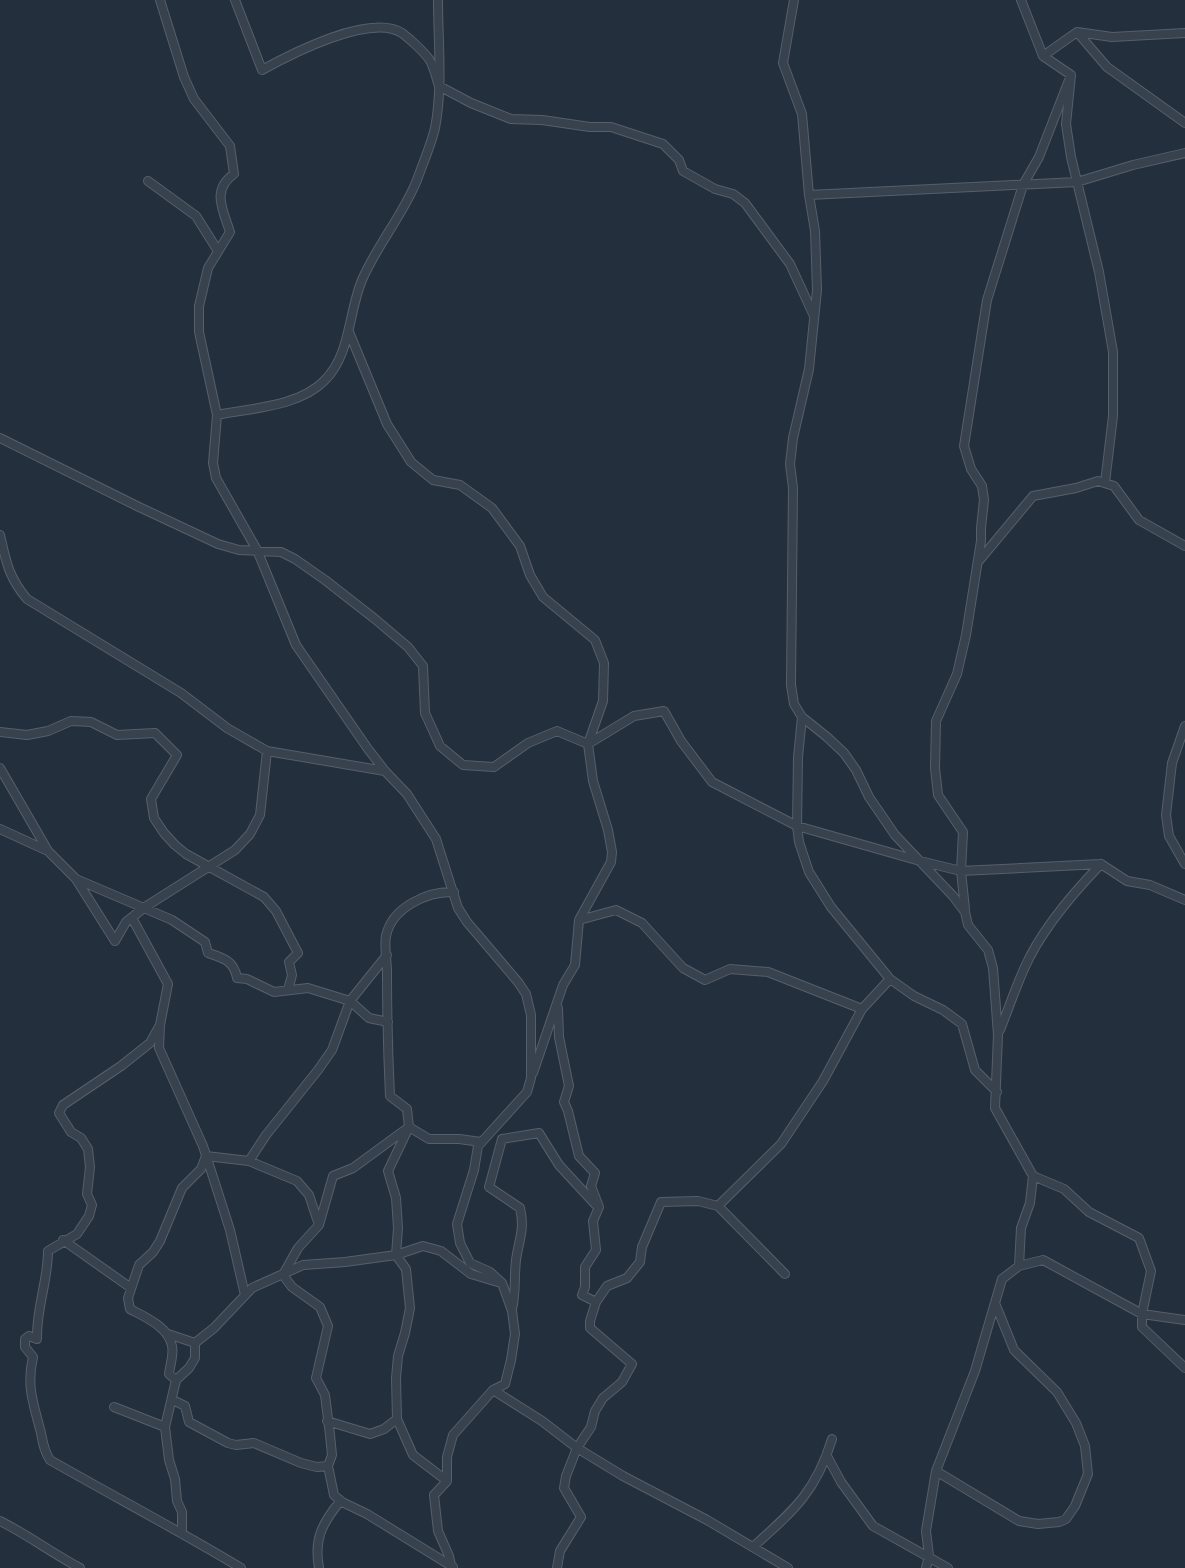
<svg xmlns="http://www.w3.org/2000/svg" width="1185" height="1568" font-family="Figtree,sans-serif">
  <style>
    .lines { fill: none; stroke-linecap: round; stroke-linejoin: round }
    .street-casing { stroke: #565f6c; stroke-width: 10 }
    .street { stroke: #38414e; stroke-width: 8 }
  </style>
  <rect width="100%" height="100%" fill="#242f3e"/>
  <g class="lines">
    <g class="street-casing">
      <path id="street" d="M160,0L184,77L194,99L230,146L234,174C211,190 223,210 230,232L208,268L199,306V332L217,415L213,463L216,478L257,550L296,645L368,749L385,771L407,794L436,839L458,908L467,922L518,982L526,994L531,1015V1078L527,1092L478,1146L474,1170L457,1224L460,1243L470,1263L490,1272L502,1283L512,1311L515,1334L511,1360L505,1384L493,1390L453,1435L447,1457V1481L434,1495L438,1531L449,1556L451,1565
        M235,0L262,70C291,54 370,13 402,33C410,39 423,51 429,59C434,66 436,78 439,86L471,103L511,119L542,120L590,127H611L663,144L679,160L683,171L715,189L733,194L745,203L790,264L814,316
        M794,0L783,63L802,114L809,195L815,231L817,290L809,369L793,438L790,464L793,488L791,685L794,704L802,717L827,737L844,753L856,770L869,797L895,835L953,896L965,912L968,925L988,950L993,968L998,1035L995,1108L1033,1176L1030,1203L1021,1228L1019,1266
        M1021,0L1043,56L1077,32L1112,37L1185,33
        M1077,32L1107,67L1185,123
        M1043,56L1071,75L1066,124L1071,157L1099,272L1113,352V416L1105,483
        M148,181L196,216L218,251
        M809,195L1077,182L1133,165L1185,153
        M349,332L387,424L411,462L433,480L460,485L492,508L520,546L530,575L543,597L595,640L604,663L603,701L588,744L593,781L608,830L612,852L611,862L579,920L575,965L563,985L533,1073
        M217,415C251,408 298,407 324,381C351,355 348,313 362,280C377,245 403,215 417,180C423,163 431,145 435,128C443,87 438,41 438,0
        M0,438L139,507L218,544L239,550L281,552L295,559L325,580L375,619L408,647L423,666L425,713L440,746L463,765L494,767L528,743L557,731L588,744
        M0,535C6,562 9,578 27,599L181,693L227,728L267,751L385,771
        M978,562L1033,496L1076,488L1098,481L1114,486L1139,520L1185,546
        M802,717L798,757L797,826L799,842L809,872L831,907L890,979L914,996L943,1010L962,1024L975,1070L997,1092
        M1185,726L1172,763L1166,815L1169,836L1185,864
        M0,732L27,735L48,731L71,721L91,722L117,735L155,733L177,755L151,799L154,818L164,833L175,845L186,854L264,897L276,911L298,953L289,962L292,975L288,990
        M588,744L634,716L664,711L681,741L712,782L797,826L920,861L961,871L1101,864
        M0,768L48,851L76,879L115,941L126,922L145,907L235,850L250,834L260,815L267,751
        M0,829L48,851
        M76,879L172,920L205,942L208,953C224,958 234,961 237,978L247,979L274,992L308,988L350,1001L369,1018L388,1022
        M965,909L961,871L963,832L938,795L935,768L936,721L957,674L966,635L981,541V528L984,500L982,486L971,469L964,446L987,300L1023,185L1039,157L1071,75
        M132,918L168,984L160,1025L159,1048L203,1146L230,1230L245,1295
        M579,920L616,910L642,923L683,968L705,980L730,969L768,972L862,1009L890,979
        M160,1025L150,1043L121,1066L63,1105L59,1113L71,1132L81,1138L88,1149L90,1167L87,1194L92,1205L89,1216L77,1234L48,1251C48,1281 36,1309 37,1339L29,1336L25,1339V1347L33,1357C26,1387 34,1405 41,1433C43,1443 44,1451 50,1460C113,1496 178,1530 241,1568
        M1000,1030C1008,1010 1015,989 1024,969C1040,932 1073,893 1101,864L1127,881L1150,885L1185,900
        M206,1156L249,1161L297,1181L309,1195L318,1222
        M249,1161L266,1135L318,1070L332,1050L350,1001L387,955
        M1033,1176L1064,1189L1089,1212L1139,1238L1151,1271L1142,1314V1327L1185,1368
        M718,1206L781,1144L823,1081L862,1009
        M63,1240L131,1288
        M284,1273L298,1248L319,1225L333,1176L353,1168L409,1127L429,1139H459L481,1142
        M283,1275L292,1287L320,1307L328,1326L316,1378L325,1395L330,1435L332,1455L328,1466
        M596,1302L607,1286L627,1278L640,1262L642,1247L661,1202L698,1201L718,1206L785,1274
        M512,1309C516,1293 514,1276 516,1260C519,1239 525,1230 520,1208L489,1187L502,1139L539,1133L559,1165L595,1204
        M168,1334L195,1343
        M176,1380L169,1374C170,1365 174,1354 172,1346C169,1327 145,1317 130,1309L128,1298L139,1265L153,1252L160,1241L182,1188L201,1169L206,1156
        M493,1390L542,1421L577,1448L623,1476L707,1520L788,1568
        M173,1400L185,1406L189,1422L228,1443L236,1445L254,1443L301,1463L317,1467L328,1466L334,1495L342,1502L367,1514L453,1567
        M114,1407L165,1427
        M327,1421L370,1434L384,1429L397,1419
        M827,1456L841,1482L873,1526L948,1568
        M936,1471L1019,1521L1038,1524L1059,1522L1066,1519L1075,1506L1088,1474L1085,1446L1076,1423L1057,1392L1014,1350L995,1303
        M447,1481L413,1455L397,1419L396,1378L398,1356L405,1333L410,1308L406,1269L396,1255L398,1228L396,1198L388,1171L409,1127L407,1109L390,1096C388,1055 387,1014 387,972C387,961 384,946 386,936C392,907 428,891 454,892
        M0,1521C28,1535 52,1553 80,1568
        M182,1534V1512L177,1501L175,1479L169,1460L165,1427L176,1380L189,1368L195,1358V1343L214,1328L252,1288L303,1265L345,1262L396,1255L423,1246L441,1251L471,1274L501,1283
        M754,1546C793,1511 816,1492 832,1439
        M319,1568C314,1541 321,1525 338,1504L342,1502
        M557,1568L560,1551L581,1517L564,1488L566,1476L577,1448L591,1427L595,1411L603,1398L622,1382L632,1364L590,1328V1321L596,1302L582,1295L585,1287V1267L596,1250L593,1221L599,1207L591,1186L595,1173L579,1156L568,1111L564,1102L569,1086L559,1037L558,1008
        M926,1568L929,1556L926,1531L936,1471L975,1371L1002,1279L1019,1266L1043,1260L1142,1314L1185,1320"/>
    </g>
    <use href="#street" class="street"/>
  </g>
</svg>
